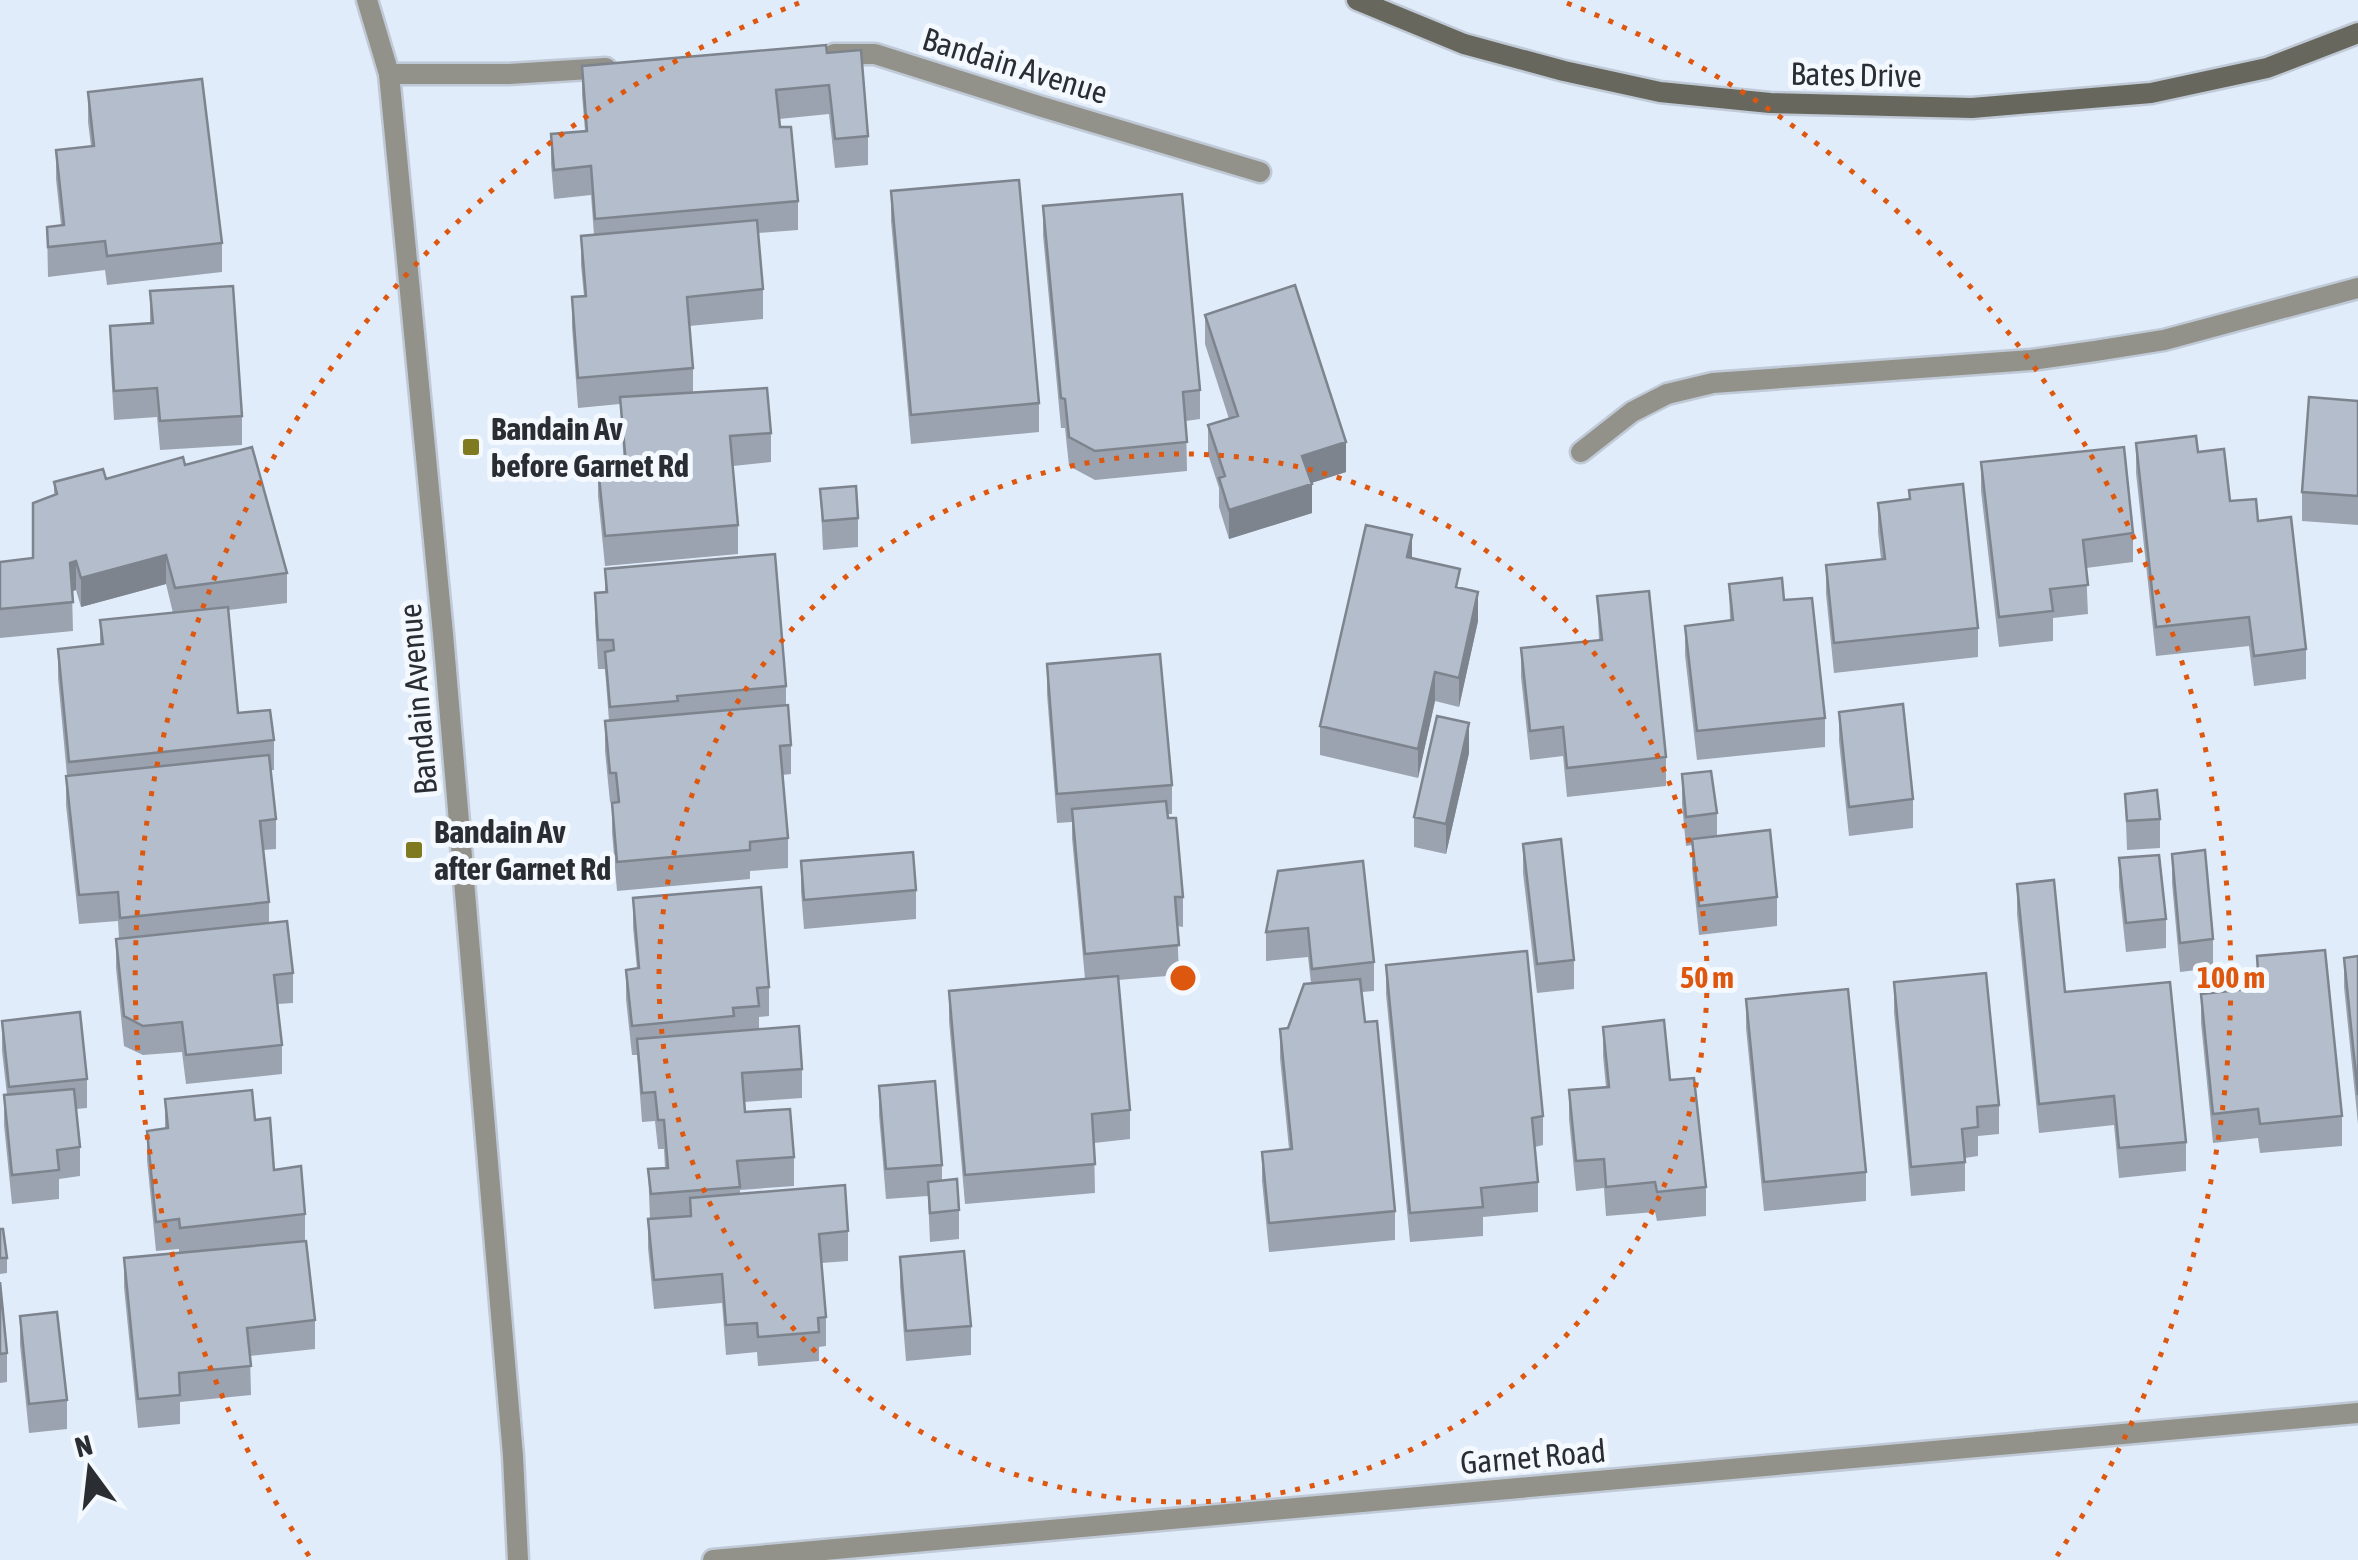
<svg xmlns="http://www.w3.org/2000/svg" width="2358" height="1560" font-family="'Asap Condensed',sans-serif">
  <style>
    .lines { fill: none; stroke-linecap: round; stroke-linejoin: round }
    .lane-casing { stroke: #c0cad7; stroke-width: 25 }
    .street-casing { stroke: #c0cad7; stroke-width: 25 }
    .secondary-casing { stroke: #c0cad7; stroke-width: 25 }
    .lane { stroke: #92928b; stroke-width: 20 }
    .street { stroke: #92928b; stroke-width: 20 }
    .secondary { stroke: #67675d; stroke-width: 20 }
    .wall { fill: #9aa3af }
    .shaded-wall { fill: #7d848e }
    .building { fill: #b3bdcb; stroke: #7d848e; stroke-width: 2.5 }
    .ring { fill: none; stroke: #de570e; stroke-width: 5; stroke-dasharray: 5 10 }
    .poi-dot { fill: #7f7a20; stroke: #f4f9ff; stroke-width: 4 }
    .labels { text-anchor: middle; stroke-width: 10; stroke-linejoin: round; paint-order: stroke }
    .street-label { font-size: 32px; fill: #2a2e33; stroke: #f4f9ff }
    .poi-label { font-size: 32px; font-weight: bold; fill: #2a2e33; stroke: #f4f9ff; text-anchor: start }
    .centre { fill: #de570e; stroke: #f4f9ff; stroke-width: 5 }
    .ring-label { font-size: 30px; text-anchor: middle; font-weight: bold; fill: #de570e; stroke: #f4f9ff; stroke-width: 10; stroke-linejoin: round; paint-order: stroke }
  </style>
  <rect width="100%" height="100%" fill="#e1ecfb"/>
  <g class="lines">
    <g class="lane-casing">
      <path id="lane" d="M834,54H875L1039,106L1260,172
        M389,74H509L606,68"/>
    </g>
    <g class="street-casing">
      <path id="street" d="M367,0L389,74L443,634L513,1456L518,1560
        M1581,452L1632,412L1667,394L1713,383L2031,360L2095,351L2164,340L2358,288
        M713,1560L2358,1413"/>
    </g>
    <g class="secondary-casing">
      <path id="secondary" d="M1357,0L1464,44L1564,71L1660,92L1770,103L1972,108L2151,93L2267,68L2358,33"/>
    </g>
    <use href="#lane" class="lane"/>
    <use href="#street" class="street"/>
    <use href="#secondary" class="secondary"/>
  </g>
  <path class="wall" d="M827,53L868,136V165L835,168L829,114L779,119L780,127L798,201V230L758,233L763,289V319L689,326L693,368V393L771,433V462L733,466L738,525V554L605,566L598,496V467L624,465L620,404L578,408L572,327V297L584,296L581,265V236L594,235L591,195L554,199L551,164V134L585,131L582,95V66Z
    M88,92L222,243V272L107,285L105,270L48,277L47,227L61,225L56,179V150L91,146L88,122Z
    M891,191L1039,403V432L911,444L891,221Z
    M1043,206L1200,390V419L1186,421L1187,471L1095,480L1069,466L1065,428H1061L1043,235Z
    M150,291L242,416V445L160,450L157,417L114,420L110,355V326L150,323Z
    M1205,315L1346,472L1311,483L1312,513L1229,539L1219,507V488L1208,454V425L1229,419L1205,344Z
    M2358,401V525L2302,521V492Z
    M2136,443L2198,452L2230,501L2258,521L2306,649V679L2254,686L2249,646L2156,656L2136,473Z
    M1981,462L2133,533V562L2086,568L2088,614L2053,618V641L1999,647L1981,491Z
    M185,465L287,573V603L228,610L238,713L274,740V770H271L276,819V849L263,850L269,902V923L293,973V1003L278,1004L282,1045V1074L186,1084L182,1052L143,1055L124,1046L116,968V939H119L118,921L79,924L66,805V776H67L58,678V649L100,645V620L173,613L166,584L81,607L76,590L72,591L73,631L0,638V562L33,558L54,495V482L106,479Z
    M820,489L858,518V547L823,550Z
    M1878,503L1978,628V657L1834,673L1826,594V565L1881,559L1878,532Z
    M1412,558L1460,588L1478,621L1459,707L1435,701L1418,778L1320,755V726Z
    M605,569L786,686V705L791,745V774L782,775L788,838V868L750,871V879L617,891L612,832V803L616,802H610L605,751V721H609L605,669H598L595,622V593L605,592Z
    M1729,584L1825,718V747L1697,760L1685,655V626L1730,620Z
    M1597,596L1666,757V786L1567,797L1563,756L1530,760L1521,677V648L1599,640Z
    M1047,664L1172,785V814H1168L1183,897V927L1177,926L1179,975L1118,980L1130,1110V1139L1094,1143L1095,1193L965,1204L949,1021V991L1085,979L1072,838V822L1057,823L1047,694Z
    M1839,712L1913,799V828L1849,836L1839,741Z
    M1469,753L1446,854L1414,847V817Z
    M1682,774L1717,813V836L1777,897V926L1699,935L1692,868V845L1686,846L1682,804Z
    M2125,794L2160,819V848L2127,850Z
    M1523,844L1574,960V989L1537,993L1523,873Z
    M2172,854L2213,939V968L2180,972L2172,883Z
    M2119,858L2166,919V948L2126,952L2119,887Z
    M801,861L916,890V919L804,929L801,891Z
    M1278,871L1374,962V991L1362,992L1365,1022L1395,1211V1240L1269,1252L1262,1181V1152L1289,1149L1280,1058V1029L1288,1028L1311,983L1308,957L1266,961V932Z
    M2017,884L2065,992L2186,1142V1171L2119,1178L2114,1125L2039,1133L2017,914Z
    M633,898L769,987V1016L759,1017V1029L802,1069V1098L744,1102L745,1112L794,1157V1186L740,1190V1194L848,1231V1261L821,1263L826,1317V1346L819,1347V1361L758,1366L757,1352L726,1355L722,1303L654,1309L648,1248V1219H650L648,1169L665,1168L664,1149H658L655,1121L642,1122L637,1055H632L626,999V970L637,969L633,927Z
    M2257,956L2342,1116V1146L2260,1153L2258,1138L2213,1143L2201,1023V994L2257,988Z
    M2358,956V1124L2344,987V958Z
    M1386,965L1543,1116V1145L1535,1147L1538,1182V1212L1483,1217V1236L1410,1242L1386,994Z
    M1894,982L1999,1105V1134L1978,1136V1156L1965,1158V1191L1911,1196L1894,1012Z
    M1746,999L1866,1172V1201L1764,1211L1746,1028Z
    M2,1021L87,1079V1108L76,1109L80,1147V1176L59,1179V1199L12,1204L4,1125V1095H7L2,1051Z
    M1603,1027L1670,1080L1706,1187V1216L1657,1221L1655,1212L1606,1216L1604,1188L1576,1191L1569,1119V1090L1606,1087L1603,1056Z
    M879,1086L942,1165V1181L959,1210V1239L930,1242L928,1196L886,1199L879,1115Z
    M165,1099L255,1120L274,1170L305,1214V1241L315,1320V1349L250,1356L251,1395L180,1402V1424L138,1428L124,1287V1258L179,1253V1249L156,1251L147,1160V1131L165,1129Z
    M0,1229L7,1258V1273L0,1274Z
    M900,1257L971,1326V1355L906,1361L900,1286Z
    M0,1282L7,1353V1382L0,1383Z
    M20,1316L67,1400V1429L29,1433L20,1345Z"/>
  <path class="shaded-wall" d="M1346,442V472L1302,486V456Z
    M1312,484V513L1229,539V510Z
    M1412,535V565L1407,557Z
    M166,555V584L81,607V578Z
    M76,561V590L70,592V563Z
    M1478,592V621L1459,707V678Z
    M1435,672V701L1418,778V749Z
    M1469,723V753L1446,854V824Z"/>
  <path class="building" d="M826,45L827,53L861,50L868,136L835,139L829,85L776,90L780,127H791L798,201L595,219L591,166L554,170L551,134L587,131L582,66Z
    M202,79L222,243L107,256L105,241L48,247L47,227L64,225L56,150L94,146L88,92Z
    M1019,180L1039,403L911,415L891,191Z
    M1182,194L1200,390L1183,392L1187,442L1095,451L1069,437L1065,399L1061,398L1043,206Z
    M757,220L763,289L687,297L693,368L578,378L572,297L586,296L581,236Z
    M1295,285L1346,442L1302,456L1312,484L1229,510L1219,478L1225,476L1208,425L1238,416L1205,315Z
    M233,286L242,416L160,421L157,388L114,391L110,326L153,323L150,291Z
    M767,388L771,433L730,436L738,525L605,536L598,467L626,464L620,397Z
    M2309,397L2358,401V496L2302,492Z
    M2196,436L2198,452L2224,449L2230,501L2256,499L2258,521L2291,517L2306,649L2254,656L2249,617L2156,627L2136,443Z
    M252,447L287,573L175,588L166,555L81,578L76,561L70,563L73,602L0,609V562L33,558V503L57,494L54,482L103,469L106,479L183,457L185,465Z
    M2124,447L2133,533L2083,540L2088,585L2050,589L2053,611L1999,617L1981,462Z
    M1963,484L1978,628L1834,643L1826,565L1885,559L1878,503L1910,499L1909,490Z
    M856,486L858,518L823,521L820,489Z
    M1366,525L1412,535L1407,557L1460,569L1456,587L1478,592L1459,678L1435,672L1418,749L1320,726Z
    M775,554L786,686L677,696L678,701L610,707L605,652L614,650L613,640H598L595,593L607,592L605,569Z
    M1782,578L1784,600L1812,598L1825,718L1697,731L1685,626L1733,620L1729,584Z
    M1649,591L1666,757L1567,768L1563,727L1530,731L1521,648L1602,640L1597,596Z
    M228,607L238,713L270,710L274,740L69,762L58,649L103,644L100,620Z
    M1160,654L1172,785L1057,794L1047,664Z
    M1903,704L1913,799L1849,807L1839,712Z
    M788,705L791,745L780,746L788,838L750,842V850L617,862L612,803L619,802L616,773H610L605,721Z
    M1437,716L1469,723L1446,824L1414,817Z
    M269,755L276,819L260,821L269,902L120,918L118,892L79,895L66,776Z
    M1711,771L1717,813L1686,817L1682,774Z
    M2157,790L2160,819L2127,821L2125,794Z
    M1166,801L1168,818H1176L1183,897H1175L1179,945L1085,954L1072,809Z
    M1770,830L1777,897L1699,906L1692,839Z
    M1561,839L1574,960L1537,964L1523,844Z
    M2205,850L2213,939L2180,943L2172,854Z
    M913,852L916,890L804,900L801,861Z
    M2159,855L2166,919L2126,923L2119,858Z
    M1363,861L1374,962L1312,969L1308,928L1266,932L1278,871Z
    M2054,880L2065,992L2170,982L2186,1142L2119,1148L2114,1096L2039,1104L2017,884Z
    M761,887L769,987L757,988L759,1006L733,1008L734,1016L632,1026L626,970L639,968L633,898Z
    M287,921L293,973L274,975L282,1045L186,1055L182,1022L143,1026L124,1016L116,939Z
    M2325,950L2342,1116L2260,1124L2258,1109L2213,1114L2201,994L2259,988L2257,956Z
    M1527,951L1543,1116L1532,1118L1538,1182L1481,1188L1483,1207L1410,1213L1386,965Z
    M2358,956V1095L2344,958Z
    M1986,973L1999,1105L1977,1107L1978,1127L1962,1129L1965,1162L1911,1167L1894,982Z
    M1118,976L1130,1110L1092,1114L1095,1164L965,1175L949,991Z
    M1360,979L1365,1022L1377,1021L1395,1211L1269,1223L1262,1152L1292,1149L1280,1029L1288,1028L1304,984Z
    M1848,989L1866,1172L1764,1182L1746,999Z
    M80,1012L87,1079L9,1087L2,1021Z
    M1664,1020L1670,1080L1694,1078L1706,1187L1657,1192L1655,1182L1606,1187L1604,1159L1576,1161L1569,1090L1609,1087L1603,1027Z
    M799,1026L802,1069L742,1073L745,1112L790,1109L794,1157L737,1161L740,1187L651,1194L648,1169L668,1168L664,1120H658L655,1092L642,1093L637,1039Z
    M935,1081L942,1165L886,1169L879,1086Z
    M74,1089L80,1147L57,1150L59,1170L12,1175L4,1095Z
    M252,1090L255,1120L270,1118L274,1170L301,1166L305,1214L180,1228L179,1219L156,1222L147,1131L168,1128L165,1099Z
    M957,1179L959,1210L930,1213L928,1182Z
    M845,1185L848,1231L819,1234L826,1317L818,1318L819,1332L758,1337L757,1323L726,1325L722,1274L654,1280L648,1219L691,1216L690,1198Z
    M0,1229H3L7,1258H0Z
    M306,1241L315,1320L247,1328L251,1366L179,1373L180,1395L138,1399L124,1258Z
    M964,1251L971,1326L906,1331L900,1257Z
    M0,1282L7,1353L0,1354Z
    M57,1312L67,1400L29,1404L20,1316Z"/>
  <g class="ring">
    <circle cx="1183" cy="978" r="524"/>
    <path d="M309 1556A1048 1048 0 0 1 799 3M1567 3A1048 1048 0 0 1 2057 1556"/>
  </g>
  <g class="poi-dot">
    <rect x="461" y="437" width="20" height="20" rx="5"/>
    <rect x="404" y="840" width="20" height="20" rx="5"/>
  </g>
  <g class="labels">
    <g class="street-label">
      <text transform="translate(1015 66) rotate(17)" y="11">Bandain Avenue</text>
      <text transform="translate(1856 75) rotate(1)" y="11">Bates Drive</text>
      <text transform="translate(418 699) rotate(-95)" y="11">Bandain Avenue</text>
      <text transform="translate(1533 1457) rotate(-5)" y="11">Garnet Road</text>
    </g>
    <g class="poi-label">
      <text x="491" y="440">Bandain Av<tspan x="491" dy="37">before Garnet Rd</tspan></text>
      <text x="434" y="843">Bandain Av<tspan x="434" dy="37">after Garnet Rd</tspan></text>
    </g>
  </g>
  <circle cx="1183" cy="978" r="15" class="centre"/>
  <g class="ring-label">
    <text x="1707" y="988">50 m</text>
    <text x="2231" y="988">100 m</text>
  </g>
  <g transform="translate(90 1470) rotate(345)" stroke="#f4f9ff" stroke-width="8" paint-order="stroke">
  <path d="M0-8L18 38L0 25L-18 38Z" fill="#2a2e33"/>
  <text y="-15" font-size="28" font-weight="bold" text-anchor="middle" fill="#2a2e33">N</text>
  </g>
</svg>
